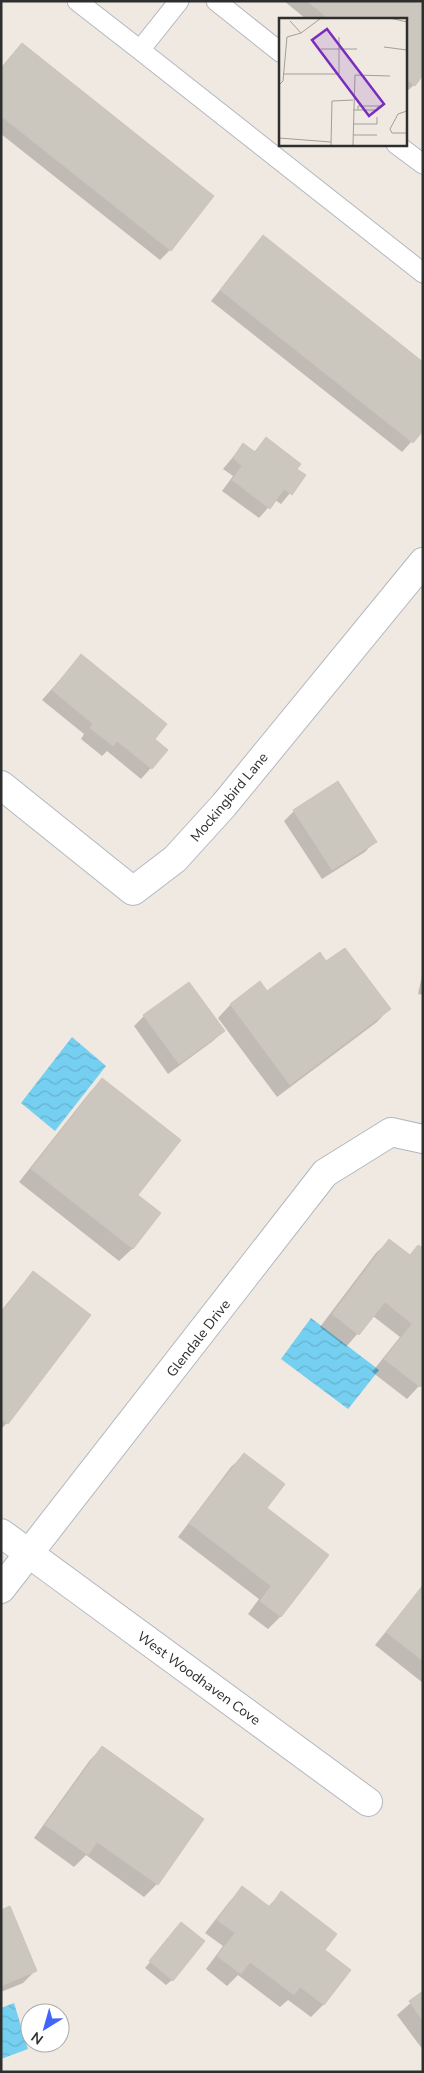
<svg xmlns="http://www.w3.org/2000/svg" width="424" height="2073" font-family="'Nunito Sans',sans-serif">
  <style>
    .water { fill: url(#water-waves) }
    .shadow { fill: #0003 }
    .building { fill: #cbc7bf; stroke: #cbc5ba }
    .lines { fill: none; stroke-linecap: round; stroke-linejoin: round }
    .lane-casing { stroke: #b4b7c1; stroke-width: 21 }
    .street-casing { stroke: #b4b7c1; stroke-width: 30 }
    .lane { stroke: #fff; stroke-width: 19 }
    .street { stroke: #fff; stroke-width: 28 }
    .labels { text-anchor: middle; stroke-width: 4.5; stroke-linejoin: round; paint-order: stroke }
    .street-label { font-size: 14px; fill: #2e2e2e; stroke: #fff }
    .inset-road { fill: none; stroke: #a29e99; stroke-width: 1 }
    .view { fill: #7b2cbf; fill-opacity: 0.15; stroke: #7b2cbf; stroke-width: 2.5 }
    .inset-edge { fill: none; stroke: #2e2e2e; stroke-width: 2.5 }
  </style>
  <defs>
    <pattern id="water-waves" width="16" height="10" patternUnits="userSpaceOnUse" patternTransform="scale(1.25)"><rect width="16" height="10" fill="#75cff0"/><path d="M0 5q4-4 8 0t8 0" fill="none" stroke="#66b2ce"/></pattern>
  </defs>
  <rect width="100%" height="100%" fill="#efe9e1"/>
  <path class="water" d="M72,1037L106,1066L55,1131L21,1103Z
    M311,1318L379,1370L348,1409L281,1359Z
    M14,2003L28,2049L1,2059V2008Z"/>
  <path class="shadow" d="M284,1H421L414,85L405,93V19H306Z
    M22,45L170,250L160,260L1,134V68Z
    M263,237L423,429L402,452L211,301Z
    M266,439L295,469L305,475L281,504L275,500L259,518L222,491L233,476L223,469L243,445L254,452Z
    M81,656L154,739L167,750L141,779L107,751L102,756L81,739L84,734L42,700Z
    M294,811L375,841L365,852L322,879L284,821Z
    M326,963L389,1009L377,1022L277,1097L218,1018L230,1005L260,983L267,993Z
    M423,971V995L418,994Z
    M144,1016L223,1031L213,1041L168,1074L134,1026Z
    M102,1080L136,1195L159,1214L132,1249L119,1261L19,1182L90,1092Z
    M389,1241L409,1256L419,1246V1386L407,1399L372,1372L400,1337L373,1316L346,1347L320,1327L376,1253Z
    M34,1273L7,1423L1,1429V1311L21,1286Z
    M244,1455L265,1508L281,1616L268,1629L248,1614L259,1599L178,1537L231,1467Z
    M423,1586V1683L375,1645Z
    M103,1747L157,1884L144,1897L86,1855L74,1867L34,1838L90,1760Z
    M243,1888L268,1907L281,1893L323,1950L349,1970L323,2005L311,2017L288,2000L280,2007L238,1975L227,1986L206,1969L223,1946L205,1933L230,1901Z
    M1,1911L36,1970L23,1983L1,1992Z
    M176,1930L172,1980L166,1985L145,1968Z
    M423,1992V2050L397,2015Z"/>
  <path class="building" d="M307,1H423V75L415,86L405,78V19H329Z
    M22,43L214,196L171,251L1,116V68Z
    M263,235L423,362V431L413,443L220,290Z
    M266,437L301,464L297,469L306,475L292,495L284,489L270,509L232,480L242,466L233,458L243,443L255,452Z
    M81,654L167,724L155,739L168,750L152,769L117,741L113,746L90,728L93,724L52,690Z
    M338,781L377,842L332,870L293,810Z
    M345,948L391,1009L290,1085L230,1004L260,981L267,991L320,952L326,961Z
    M189,982L225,1031L179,1064L143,1015Z
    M102,1078L181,1140L138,1195L161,1213L133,1249L31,1169Z
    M389,1239L410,1255L418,1245L423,1248V1384L420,1387L384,1359L412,1324L385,1302L359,1335L332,1314Z
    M33,1271L91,1315L8,1424L1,1418V1313Z
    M244,1453L285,1484L267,1508L329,1555L281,1617L260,1601L271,1586L189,1523Z
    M423,1585V1661L386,1632Z
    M102,1746L204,1819L158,1885L97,1842L88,1855L45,1825Z
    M242,1886L270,1907L281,1891L337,1934L325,1950L351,1970L324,2005L300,1987L294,1995L250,1962L241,1974L217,1956L235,1933L217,1920Z
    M10,1906L37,1971L1,1986V1910Z
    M181,1922L205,1941L173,1981L149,1961Z
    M423,1991V2021L409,2001Z"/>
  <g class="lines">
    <g class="lane-casing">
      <path id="lane" d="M77,1L140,50L179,1
        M216,1L280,52
        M140,50L423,273
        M396,144L423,164"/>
    </g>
    <g class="street-casing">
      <path id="street" d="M1,785L133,891L175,859L224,805L423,562
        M1,1533L368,1802
        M1,1589L325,1173L391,1132L423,1139"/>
    </g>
    <use href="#lane" class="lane"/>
    <use href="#street" class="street"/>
  </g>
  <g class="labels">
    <g class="street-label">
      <text transform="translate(229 797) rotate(-50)" y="5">Mockingbird Lane</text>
      <text transform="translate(198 1338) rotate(-52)" y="5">Glendale Drive</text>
      <text transform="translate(199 1678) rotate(36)" y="5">West Woodhaven Cove</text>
    </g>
  </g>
  <g transform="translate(279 18)">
    <rect width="128" height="128" fill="#efe9e1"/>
    <path class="inset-road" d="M111,0L128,4M11,3L22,15M105,29L128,32M42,31H78M4,56H60V19M0,67L4,63L8,19L22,15L42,0M74,92H99V88H104M79,92V88H99M128,93L119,96L111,111L113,115H128M74,106H98V99M74,117H98M0,120L52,124M52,127L53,83L74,82M74,127L76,57L111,58"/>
    <path class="view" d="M48,11L105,86L90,98L33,22Z"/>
    <rect width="128" height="128" class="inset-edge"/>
  </g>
  <rect width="424" height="2073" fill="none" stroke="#2e2e2e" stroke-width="5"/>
  <g transform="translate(45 2028) rotate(217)"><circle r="24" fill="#ffffff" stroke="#ababab"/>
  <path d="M0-4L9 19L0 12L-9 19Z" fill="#4264fb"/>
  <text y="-8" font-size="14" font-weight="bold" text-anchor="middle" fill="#2e2e2e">N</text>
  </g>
</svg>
